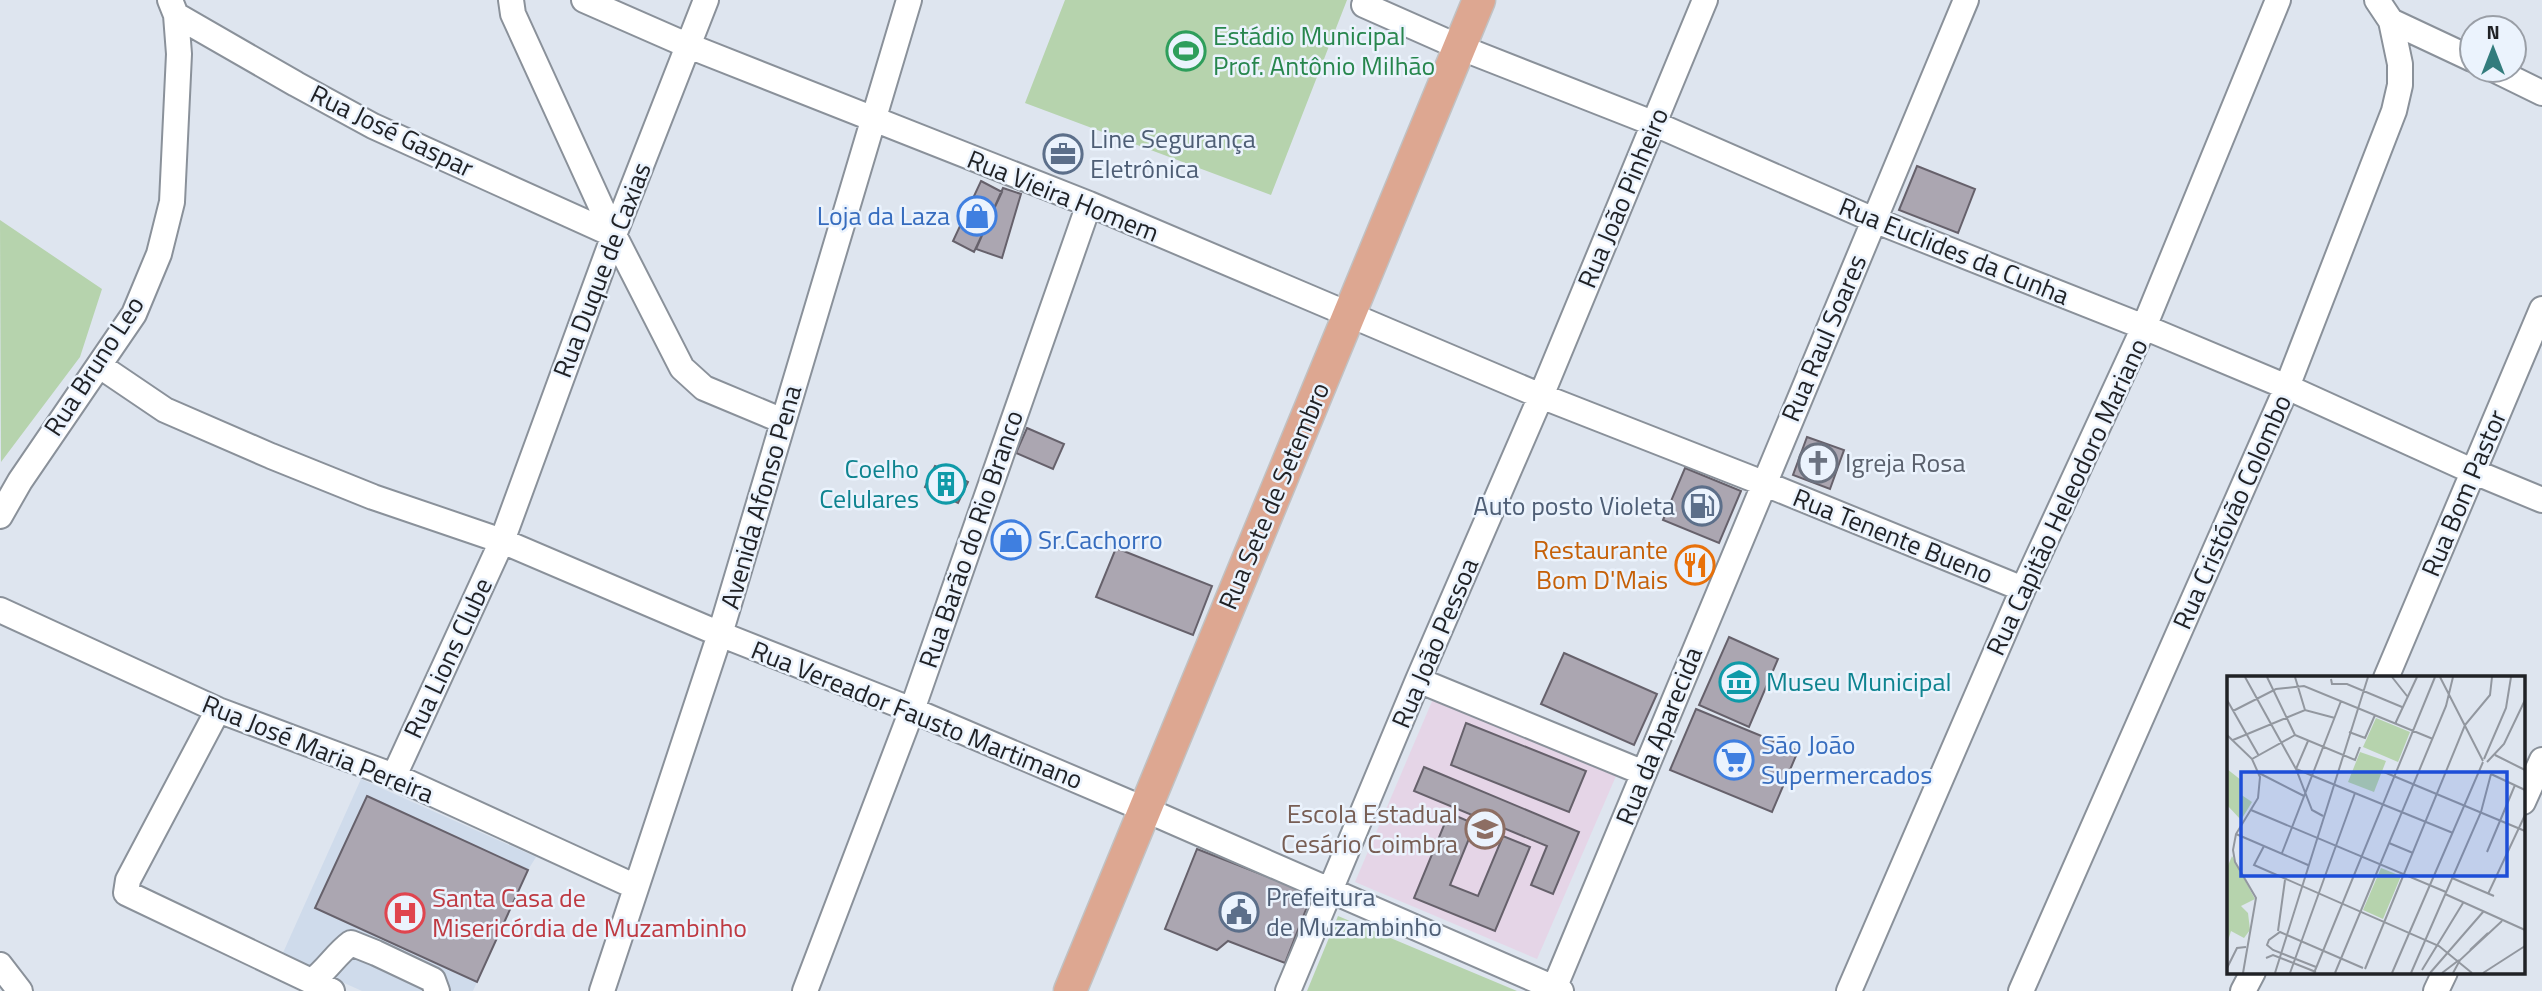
<svg xmlns="http://www.w3.org/2000/svg" width="2542" height="991" font-family="'Titillium Web',sans-serif">
  <style>
    .built { fill: #cfdbeb }
    .education { fill: #e5d5e7 }
    .green { fill: #b6d3ad }
    .building { fill: #aba6b1; stroke: #66616b; stroke-width: 2 }
    .lines { fill: none; stroke-linecap: round; stroke-linejoin: round }
    .minor-casing { stroke: #8a919a; stroke-width: 28 }
    .major-casing { stroke: #c1c1c2; stroke-width: 35 }
    .minor { stroke: #fff; stroke-width: 24 }
    .major { stroke: #dda791; stroke-width: 32 }
    .labels { text-anchor: middle; stroke-width: 5; stroke-linejoin: round; paint-order: stroke }
    .leisure-label { font-size: 26px; fill: #27864d; stroke: #ebf3fd; text-anchor: start }
    .street-label { font-size: 26px; fill: #202226; stroke: #ebf3fd }
    .service-label { font-size: 26px; fill: #4e5e75; stroke: #ebf3fd; text-anchor: start }
    .shop-label { font-size: 26px; fill: #366cbe; stroke: #ebf3fd; text-anchor: start }
    .worship-label { font-size: 26px; fill: #5b616d; stroke: #ebf3fd; text-anchor: start }
    .culture-label { font-size: 26px; fill: #0d838f; stroke: #ebf3fd; text-anchor: end }
    .food-label { font-size: 26px; fill: #c56008; stroke: #ebf3fd; text-anchor: end }
    .education-label { font-size: 26px; fill: #785e54; stroke: #ebf3fd; text-anchor: end }
    .health-label { font-size: 26px; fill: #be3a42; stroke: #ebf3fd; text-anchor: start }
    .inset-road { fill: none; stroke: #92979f; stroke-width: 2 }
    .view { fill: #1d4ed8; fill-opacity: 0.15; stroke: #1d4ed8; stroke-width: 3.5 }
    .inset-edge { fill: none; stroke: #202226; stroke-width: 3.5 }
  </style>
  <rect width="100%" height="100%" fill="#dee5ef"/>
  <path class="built" d="M361,779L536,857L528,870L473,991H362L282,955Z"/>
  <path class="education" d="M1433,699L1616,776L1537,959L1355,882Z"/>
  <path class="green" d="M1065,0H1347L1271,195L1025,103Z
    M0,220L102,289L80,357L1,462Z
    M1338,916L1517,991H1307Z"/>
  <path class="building" d="M1917,166L1975,189L1958,233L1899,210Z
    M981,181L1002,192L974,252L953,241Z
    M1003,188L1021,194L1002,258L976,249Z
    M1027,428L1064,444L1053,469L1016,453Z
    M1807,437L1844,450L1830,489L1793,475Z
    M935,466L968,482L958,503L925,487Z
    M1685,468L1741,491L1719,543L1663,520Z
    M1116,548L1212,586L1193,635L1096,597Z
    M1729,637L1778,659L1749,727L1699,705Z
    M1564,653L1657,694L1634,745L1541,704Z
    M1696,709L1798,751L1772,812L1670,770Z
    M1466,723L1586,771L1569,812L1451,765Z
    M1424,767L1579,832L1553,894L1531,885L1547,846L1414,791Z
    M367,796L528,870L477,982L315,908Z
    M1449,813L1475,824L1450,885L1478,896L1503,836L1530,847L1495,931L1414,898Z
    M1197,849L1312,894L1285,963L1228,941L1217,950L1165,929Z"/>
  <g class="lines">
    <g class="minor-casing">
      <path id="minor" d="M511,0L513,14L614,235L682,368L704,388L783,421
        M584,0L689,46L1089,204L1541,396L1763,483L2023,589
        M1364,5L1459,47L1655,124L1874,220L2144,327L2287,387L2472,471L2542,500
        M176,15L296,84L373,126L614,235
        M2391,21L2472,59
        M2495,70L2542,93
        M100,366L165,410L271,456L373,497L502,541L720,634L912,710L1144,809L1561,991
        M0,516L20,481L134,314L159,254L172,202L179,54L176,15L170,0
        M0,610L218,710L394,776L636,887
        M2386,678L2542,309
        M1418,680L1644,773
        M218,710L128,880L126,893L332,991
        M394,776L502,541L614,235L706,0
        M2523,802L2542,760
        M0,965L20,991
        M312,981C327,970 336,954 351,943L376,953L433,980L437,991
        M602,991L720,634L909,0
        M805,991L912,710L1089,204
        M1288,991L1418,680L1541,396L1705,0
        M1553,991L1966,0
        M1849,991L2023,589L2144,327L2278,0
        M2021,991L2287,387L2394,111L2400,85V64L2391,21L2377,0
        M2243,991L2253,972
        M2436,991L2445,972"/>
    </g>
    <g class="major-casing">
      <path id="major" d="M1070,991L1479,0"/>
    </g>
    <use href="#minor" class="minor"/>
    <use href="#major" class="major"/>
  </g>
  <defs>
    <g id="stadium-ring" transform="scale(2.0125)"><circle r="9.5" fill="#ebf3fd" stroke="#2e9e5b" stroke-width="1.5"/><path d="M0-5a6.5 5 0 1 0 0 10a6.5 5 0 1 0 0-10ZM-3.5-1.8h7v3.6h-7Z" fill="#2e9e5b"/></g>
    <g id="office-ring" transform="scale(2.0125)"><circle r="9.5" fill="#ebf3fd" stroke="#5c6f8a" stroke-width="1.5"/><path d="M-6-3h4V-5.5h4V-3h4V5H-6ZM-1-4.5V-3h2v-1.5ZM-6 0V1H6V0Z" fill="#5c6f8a"/></g>
    <g id="shop-ring" transform="scale(2.0125)"><circle r="9.5" fill="#ebf3fd" stroke="#3f7fe0" stroke-width="1.5"/><path d="M-5-2.5h2.3a2.7 3.5 0 0 1 5.4 0H5L5.5 6h-11ZM-1.5-2.5h3a1.5 2.3 0 0 0-3 0Z" fill="#3f7fe0"/></g>
    <g id="church-ring" transform="scale(2.0125)"><circle r="9.5" fill="#ebf3fd" stroke="#6b7280" stroke-width="1.5"/><path d="M-1.2-6h2.4v3.5h3.3v2.4h-3.3V6h-2.4V-.1h-3.3v-2.4h3.3Z" fill="#6b7280"/></g>
    <g id="building-ring" transform="scale(2.0125)"><circle r="9.5" fill="#ebf3fd" stroke="#0f9aa8" stroke-width="1.5"/><path d="M-4-6H4V6H1V3H-1V6H-4ZM-2.5-4.3h1.7v1.8h-1.7ZM.8-4.3h1.7v1.8H.8ZM-2.5-1h1.7V.8h-1.7ZM.8-1h1.7V.8H.8Z" fill="#0f9aa8"/></g>
    <g id="fuel-ring" transform="scale(2.0125)"><circle r="9.5" fill="#ebf3fd" stroke="#5c6f8a" stroke-width="1.5"/><path d="M-5.5-6h7V0h2V4h1.3V-2.5L3-4.5l.8-.8L6-3V5H2.5V1h-1V6h-7ZM-4.2-4.7v3.2H.2V-4.7Z" fill="#5c6f8a"/></g>
    <g id="restaurant-ring" transform="scale(2.0125)"><circle r="9.5" fill="#ebf3fd" stroke="#e8710a" stroke-width="1.5"/><path d="M-5-6h1v4h1v-4h1v4h1v-4h1v5L-1.5 .5V6h-2V.5L-5-1ZM5-6V6H3V1.5H1.5Q1.5-4 5-6Z" fill="#e8710a"/></g>
    <g id="museum-ring" transform="scale(2.0125)"><circle r="9.5" fill="#ebf3fd" stroke="#0f9aa8" stroke-width="1.5"/><path d="M0-6L6-3V-2H-6V-3ZM-5-1h2V3h-2ZM-1-1h2V3h-2ZM3-1h2V3H3ZM-6 4H6V6H-6Z" fill="#0f9aa8"/></g>
    <g id="supermarket-ring" transform="scale(2.0125)"><circle r="9.5" fill="#ebf3fd" stroke="#3f7fe0" stroke-width="1.5"/><path d="M-6-5.5h2.5l.6 2H6L4.5 2H-2.5L-4.4-4H-6ZM-1.5 3.2a1.3 1.3 0 1 0 .1 0ZM3 3.2a1.3 1.3 0 1 0 .1 0Z" fill="#3f7fe0"/></g>
    <g id="school-ring" transform="scale(2.0125)"><circle r="9.5" fill="#ebf3fd" stroke="#8d6e63" stroke-width="1.5"/><path d="M0-5L7-2L0 1L-7-2ZM-4 1L0 2.5L4 1V4Q0 6-4 4Z" fill="#8d6e63"/></g>
    <g id="civic-ring" transform="scale(2.0125)"><circle r="9.5" fill="#ebf3fd" stroke="#5c6f8a" stroke-width="1.5"/><path d="M-.6-6.5H3V-4.5H.6V-3L4-1V1h2V6H-6V1h2V-1L-.6-3ZM-1.2 2.5V6h2.4V2.5Z" fill="#5c6f8a"/></g>
    <g id="hospital-ring" transform="scale(2.0125)"><circle r="9.5" fill="#ebf3fd" stroke="#e0444e" stroke-width="1.5"/><path d="M-5-5h3v3.5h4V-5h3V5h-3V1.5h-4V5h-3Z" fill="#e0444e"/></g>
  </defs>
  <g fill-rule="evenodd">
    <use href="#stadium-ring" x="1186" y="51"/>
    <use href="#office-ring" x="1063" y="154"/>
    <use href="#shop-ring" x="977" y="216"/>
    <use href="#church-ring" x="1818" y="463"/>
    <use href="#building-ring" x="946" y="484"/>
    <use href="#fuel-ring" x="1702" y="506"/>
    <use href="#shop-ring" x="1011" y="540"/>
    <use href="#restaurant-ring" x="1695" y="565"/>
    <use href="#museum-ring" x="1739" y="682"/>
    <use href="#supermarket-ring" x="1734" y="760"/>
    <use href="#school-ring" x="1485" y="829"/>
    <use href="#civic-ring" x="1239" y="912"/>
    <use href="#hospital-ring" x="405" y="913"/>
  </g>
  <g class="labels">
    <g class="leisure-label">
      <text x="1213" y="45">Estádio Municipal<tspan x="1213" dy="30">Prof. Antônio Milhão</tspan></text>
    </g>
    <g class="street-label">
      <text transform="translate(392 131) rotate(26)" y="9">Rua José Gaspar</text>
      <text transform="translate(1063 196) rotate(22)" y="9">Rua Vieira Homem</text>
      <text transform="translate(1623 198) rotate(-67)" y="9">Rua João Pinheiro</text>
      <text transform="translate(1954 251) rotate(22)" y="9">Rua Euclides da Cunha</text>
      <text transform="translate(602 270) rotate(-69)" y="9">Rua Duque de Caxias</text>
      <text transform="translate(1824 338) rotate(-67)" y="9">Rua Raul Soares</text>
      <text transform="translate(94 366) rotate(-57)" y="9">Rua Bruno Leo</text>
      <text transform="translate(2464 493) rotate(-67)" y="9">Rua Bom Pastor</text>
      <text transform="translate(1274 496) rotate(-67)" y="9">Rua Sete de Setembro</text>
      <text transform="translate(761 497) rotate(-74)" y="9">Avenida Afonso Pena</text>
      <text transform="translate(2067 497) rotate(-65)" y="9">Rua Capitão Heleodoro Mariano</text>
      <text transform="translate(2232 512) rotate(-66)" y="9">Rua Cristóvão Colombo</text>
      <text transform="translate(1893 536) rotate(22)" y="9">Rua Tenente Bueno</text>
      <text transform="translate(971 539) rotate(-71)" y="9">Rua Barão do Rio Branco</text>
      <text transform="translate(1435 643) rotate(-67)" y="9">Rua João Pessoa</text>
      <text transform="translate(448 658) rotate(-65)" y="9">Rua Lions Clube</text>
      <text transform="translate(917 715) rotate(22)" y="9">Rua Vereador Fausto Martimano</text>
      <text transform="translate(1659 736) rotate(-68)" y="9">Rua da Aparecida</text>
      <text transform="translate(318 749) rotate(22)" y="9">Rua José Maria Pereira</text>
    </g>
    <g class="service-label">
      <text x="1090" y="148">Line Segurança<tspan x="1090" dy="30">Eletrônica</tspan></text>
      <text x="1675" y="515" text-anchor="end">Auto posto Violeta</text>
      <text x="1266" y="906">Prefeitura<tspan x="1266" dy="30">de Muzambinho</tspan></text>
    </g>
    <g class="shop-label">
      <text x="950" y="225" text-anchor="end">Loja da Laza</text>
      <text x="1038" y="549">Sr.Cachorro</text>
      <text x="1761" y="754">São João<tspan x="1761" dy="30">Supermercados</tspan></text>
    </g>
    <g class="worship-label">
      <text x="1845" y="472">Igreja Rosa</text>
    </g>
    <g class="culture-label">
      <text x="919" y="478">Coelho<tspan x="919" dy="30">Celulares</tspan></text>
      <text x="1766" y="691" text-anchor="start">Museu Municipal</text>
    </g>
    <g class="food-label">
      <text x="1668" y="559">Restaurante<tspan x="1668" dy="30">Bom D'Mais</tspan></text>
    </g>
    <g class="education-label">
      <text x="1458" y="823">Escola Estadual<tspan x="1458" dy="30">Cesário Coimbra</tspan></text>
    </g>
    <g class="health-label">
      <text x="432" y="907">Santa Casa de<tspan x="432" dy="30">Misericórdia de Muzambinho</tspan></text>
    </g>
  </g>
  <g transform="translate(2227 676)">
    <rect width="298" height="298" fill="#dee5ef"/>
    <path d="M149,42L183,56L171,86L136,71ZM133,76L159,85L147,116L121,106ZM0,93L14,104L13,118L25,126L14,144L0,129ZM5,180L28,223L14,230L21,237L23,254L17,262L4,255L0,268V192ZM154,192L174,200L156,243L136,234Z" fill="#b6d3ad"/>
    <path class="inset-road" d="M18,1L69,93L85,134L96,140M40,1L68,59M68,1L78,34M165,1L180,20M213,1L256,85M104,3L105,8H120L175,31M0,24L32,80M6,35L49,13L77,10L206,63M168,48L190,1M122,56L138,62L148,39M0,59L25,83L33,101L31,122L9,158L6,174L8,186L29,222L16,297M68,59L128,84L133,71M6,64L78,34L108,42M268,79L298,94M25,83L68,59M257,83L279,32L284,1M260,86L277,68L298,24M69,93L226,157M69,93L81,65M157,96L298,155M32,97L77,120M264,98L298,114M24,134L219,216M9,158L81,189M162,167L186,177M37,170L27,189L212,270L245,297M260,176L288,109M55,177L114,25M225,202L267,220M218,218L298,254M261,218L298,139M51,255L58,204M243,274L261,257M39,282L46,279L89,296M89,291L46,274L40,269L42,264L53,256L136,292M0,292L10,272L19,271M138,293L238,49L263,19L265,1M195,294L236,227M48,297L141,1M63,297L128,117M87,297L208,1M108,297L219,30L226,1M165,297L256,86M184,297L254,136L264,98M203,297L256,236M215,297L232,284M226,297L233,284L275,245M256,297L298,270"/>
    <path class="view" d="M14,96H280V200H14Z"/>
    <rect width="298" height="298" class="inset-edge"/>
  </g>
  <g transform="translate(2493 49)"><circle r="33" fill="#ebf3fd" stroke="#9a9fa7" stroke-width="2"/>
  <path d="M0-5L12 26L0 18L-12 26Z" fill="#337c7d"/>
  <text y="-10" font-size="19" font-weight="bold" text-anchor="middle" fill="#202226">N</text>
  </g>
</svg>
